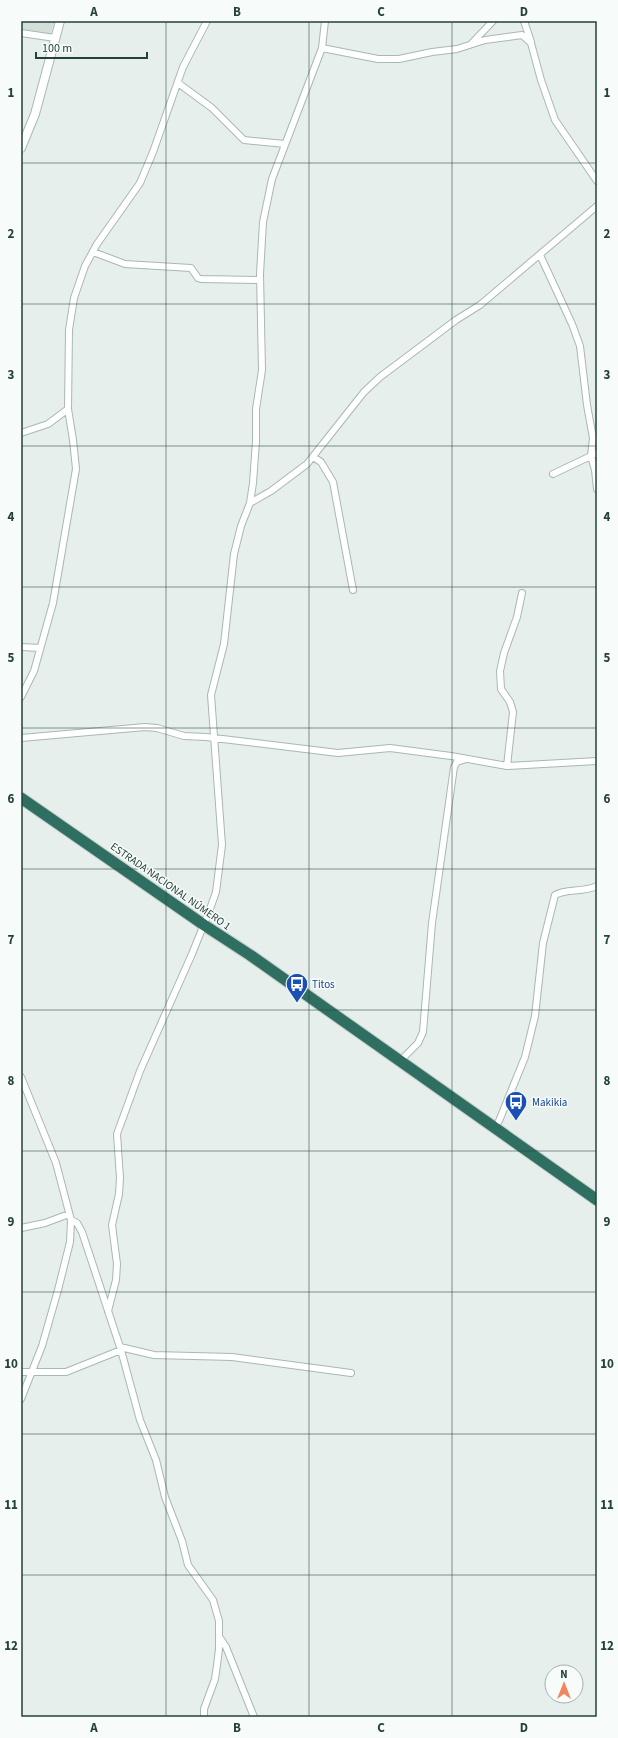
<svg xmlns="http://www.w3.org/2000/svg" width="618" height="1738" font-family="'Source Sans 3',sans-serif">
  <style>
    .built { fill: #d4dfda }
    .lines { fill: none; stroke-linecap: round; stroke-linejoin: round }
    .street-casing { stroke: #a8b8b2; stroke-width: 8 }
    .secondary-casing { stroke: #a4bbb3; stroke-width: 10 }
    .highway-casing { stroke: #c2cac8; stroke-width: 13 }
    .street { stroke: #fff; stroke-width: 6 }
    .secondary { stroke: #fff; stroke-width: 8 }
    .highway { stroke: #2f6f62; stroke-width: 11 }
    .grid { fill: none; stroke: #24423a; stroke-width: 1; stroke-opacity: 0.55 }
    .labels { text-anchor: middle; stroke-width: 3; stroke-linejoin: round; paint-order: stroke }
    .street-label { font-size: 11px; fill: #24423a; stroke: #f7fbf9 }
    .transit-label { font-size: 11px; fill: #164399; stroke: #f7fbf9; text-anchor: start }
    .neatline { fill: none; stroke: #24423a; stroke-width: 1.5 }
    .grid-label { font-size: 13px; text-anchor: middle; font-weight: bold; fill: #24423a }
  </style>
  <rect width="100%" height="100%" fill="#e6efeb"/>
  <path class="built" d="M21,21H55L50,35L21,31Z"/>
  <g class="lines">
    <g class="street-casing">
      <path id="street" d="M524,21L531,42
        M21,33L55,38
        M472,43L493,21
        M322,48L378,59H399L432,52L457,49L485,40L522,35L531,43L541,80L555,120L597,181
        M178,83L212,108L244,140L285,144
        M93,252L125,264L191,268L198,278L201,279L260,280
        M540,255L572,324L580,346L587,405L593,438L591,456L595,470L597,489
        M21,433L48,424L68,409
        M313,457L321,462L333,482L353,590
        M553,474L597,453
        M250,503L271,491L307,464L364,392L380,377L456,320L480,305L597,206
        M21,647L40,648
        M21,697L34,671L53,603L76,469L73,440L68,409L69,330L74,298L85,266L97,244L140,183L153,152L183,67L207,21
        M21,738L145,727L157,728L184,736L206,737L338,753L390,748L451,756L507,766L597,761
        M507,766L513,712L510,702L501,689L500,671L504,653L517,617L522,593
        M405,1056L418,1043L423,1032L432,923L454,767L457,762L466,759
        M21,1077L56,1163L71,1220L70,1242L58,1290L42,1346L21,1399
        M499,1121L525,1057L535,1016L543,943L555,895C567,888 582,893 597,886
        M71,1220L77,1223L82,1232L121,1350L140,1420L156,1460L165,1497L182,1541L188,1565L213,1600L219,1621V1649L217,1665L215,1679L204,1709V1717
        M21,1228L45,1223L69,1214
        M108,1311L116,1280L117,1264L112,1225L119,1194L120,1178L117,1134L140,1071L192,954L210,909L216,892L222,845L211,695L224,644L234,554L241,526L250,503L253,483L256,441V409L262,370L260,274L263,222L272,179L322,48L325,21
        M120,1347L154,1355L232,1357L351,1373
        M21,1372H66L121,1350
        M220,1638L226,1647L254,1717"/>
    </g>
    <g class="secondary-casing">
      <path id="secondary" d="M21,148L35,114L60,21"/>
    </g>
    <g class="highway-casing">
      <path id="highway" d="M21,798L204,925L250,955L597,1200"/>
    </g>
    <use href="#street" class="street"/>
    <use href="#secondary" class="secondary"/>
    <use href="#highway" class="highway"/>
  </g>
  <path class="grid" d="M166,21V1717M309,21V1717M452,21V1717M21,163H597M21,304H597M21,446H597M21,587H597M21,728H597M21,869H597M21,1010H597M21,1151H597M21,1292H597M21,1434H597M21,1575H597"/>
  <defs>
    <g id="bus-pin" transform="scale(1.15)"><path d="M0 17L-7.5 6A9.5 9.5 0 1 1 7.5 6Z" fill="#1a4fb4" stroke="#f7fbf9"/><path d="M-5-6H5V4H4V6H2V4H-2V6H-4V4H-5ZM-3.5-4V0h7V-4ZM-3.5 1.2v1.5H-2V1.2ZM2 1.2v1.5H3.5V1.2Z" fill="#fff"/></g>
  </defs>
  <g fill-rule="evenodd">
    <use href="#bus-pin" x="297" y="984"/>
    <use href="#bus-pin" x="516" y="1102"/>
  </g>
  <g class="labels">
    <g class="street-label">
      <text transform="translate(171 886) rotate(35)" y="4">ESTRADA NACIONAL NÚMERO 1</text>
    </g>
    <g class="transit-label">
      <text x="312" y="988">Titos</text>
      <text x="532" y="1106">Makikia</text>
    </g>
  </g>
  <rect width="618" height="1738" fill="none" stroke="#f7fbf9" stroke-width="44"/>
  <g transform="translate(564 1684)"><circle r="19" fill="#f7fbf9" stroke="#a3b1ad"/>
  <path d="M0-3L7 15L0 10L-7 15Z" fill="#f4845f"/>
  <text y="-6" font-size="11" font-weight="bold" text-anchor="middle" fill="#24423a">N</text>
  </g>
  <path d="M36 52v6h111v-6" fill="none" stroke="#24423a" stroke-width="2"/>
  <text x="42" y="52" font-size="12" fill="#24423a" stroke="#f7fbf9" stroke-width="3" paint-order="stroke">100 m</text>
  <rect x="22" y="22" width="574" height="1694" class="neatline"/>
  <g class="grid-label">
    <text x="94" y="16">A</text>
    <text x="237" y="16">B</text>
    <text x="381" y="16">C</text>
    <text x="524" y="16">D</text>
    <text x="11" y="97">1</text>
    <text x="607" y="97">1</text>
    <text x="11" y="238">2</text>
    <text x="607" y="238">2</text>
    <text x="11" y="379">3</text>
    <text x="607" y="379">3</text>
    <text x="11" y="521">4</text>
    <text x="607" y="521">4</text>
    <text x="11" y="662">5</text>
    <text x="607" y="662">5</text>
    <text x="11" y="803">6</text>
    <text x="607" y="803">6</text>
    <text x="11" y="944">7</text>
    <text x="607" y="944">7</text>
    <text x="11" y="1085">8</text>
    <text x="607" y="1085">8</text>
    <text x="11" y="1226">9</text>
    <text x="607" y="1226">9</text>
    <text x="11" y="1368">10</text>
    <text x="607" y="1368">10</text>
    <text x="11" y="1509">11</text>
    <text x="607" y="1509">11</text>
    <text x="11" y="1650">12</text>
    <text x="607" y="1650">12</text>
    <text x="94" y="1732">A</text>
    <text x="237" y="1732">B</text>
    <text x="381" y="1732">C</text>
    <text x="524" y="1732">D</text>
  </g>
</svg>
